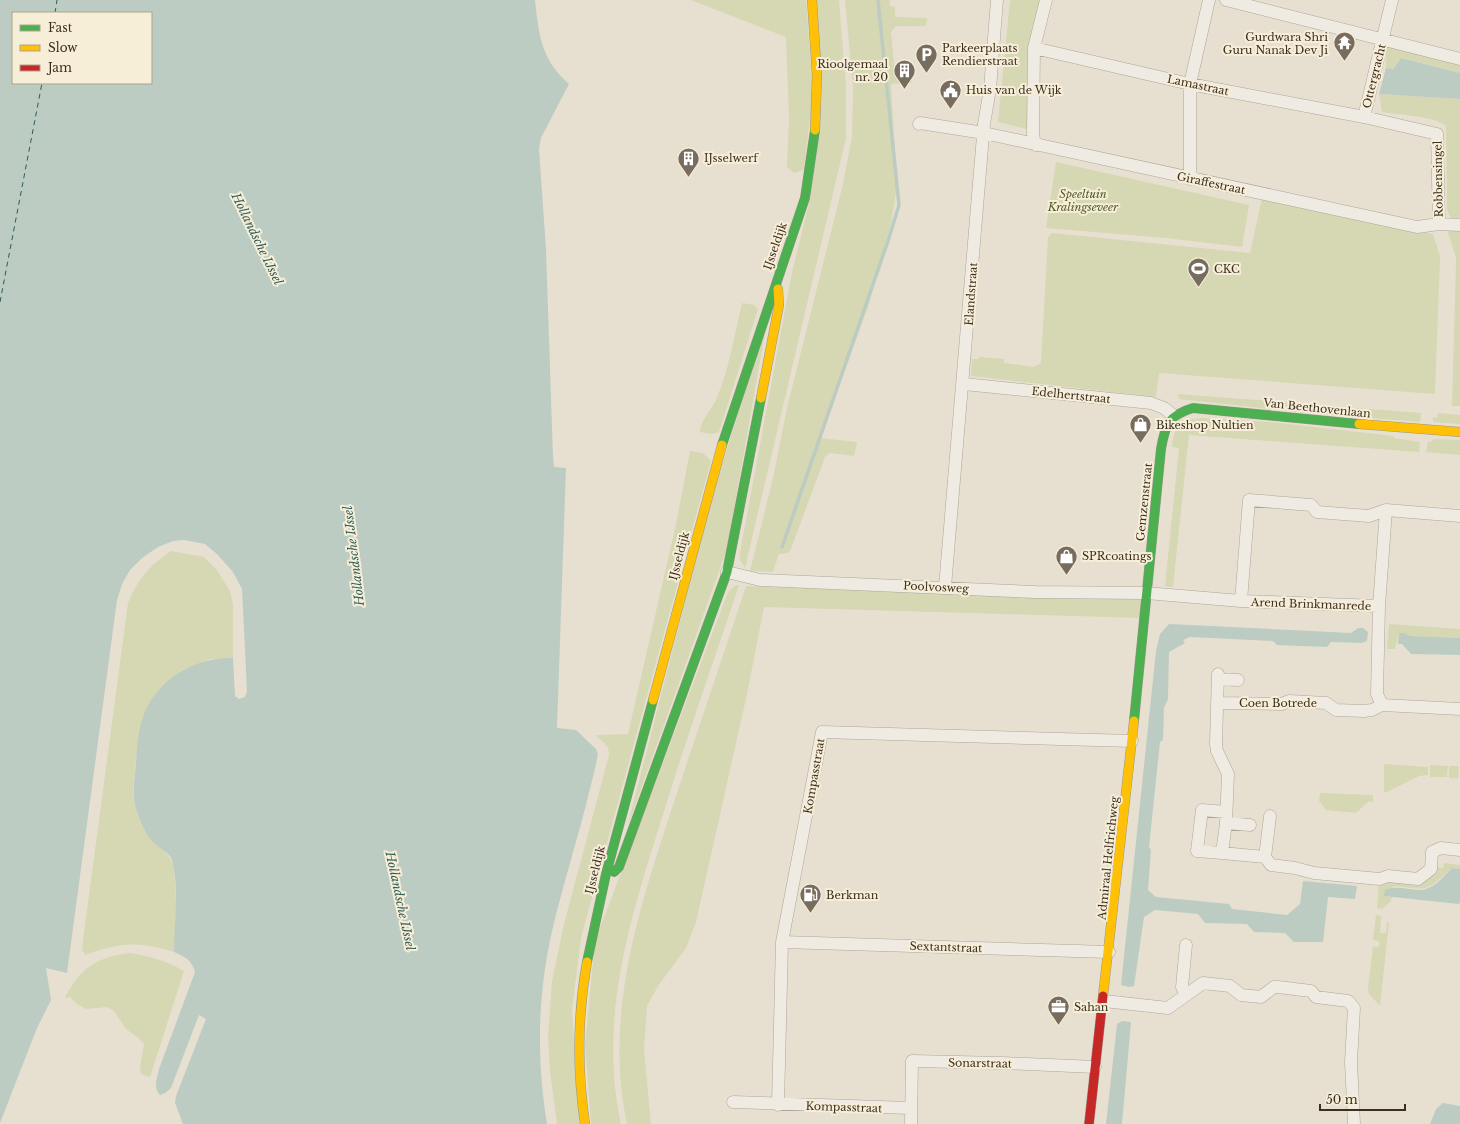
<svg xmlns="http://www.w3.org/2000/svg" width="1460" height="1124" font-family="'Libre Baskerville',serif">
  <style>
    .green { fill: #d6d7b3 }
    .water { fill: #bcccc2; fill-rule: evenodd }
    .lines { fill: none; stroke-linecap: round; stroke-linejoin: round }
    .stream { stroke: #bcccc2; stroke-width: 3.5 }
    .ferry { stroke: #2f5d5a; stroke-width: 1; stroke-dasharray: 5 4; stroke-linecap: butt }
    .street-casing { stroke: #ada599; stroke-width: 13 }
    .fast-casing { stroke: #9c958a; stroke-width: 10 }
    .slow-casing { stroke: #9c958a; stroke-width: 10 }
    .jam-casing { stroke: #9c958a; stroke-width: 10 }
    .street { stroke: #efebe3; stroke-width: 12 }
    .fast { stroke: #4caf50; stroke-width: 9 }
    .slow { stroke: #ffc107; stroke-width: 9 }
    .jam { stroke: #c62828; stroke-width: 9 }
    .labels { text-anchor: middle; stroke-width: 4; stroke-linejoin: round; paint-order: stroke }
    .poi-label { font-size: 11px; fill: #3d2e20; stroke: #f7eed8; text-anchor: start }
    .street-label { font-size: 11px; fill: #3d2e20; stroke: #f7eed8 }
    .park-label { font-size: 11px; font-style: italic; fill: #4d5a26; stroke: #f7eed8 }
    .water-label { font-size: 12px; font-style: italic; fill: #2f5d5a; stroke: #f7eed8 }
  </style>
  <rect width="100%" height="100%" fill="#e7e0d1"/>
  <path class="green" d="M 691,0 L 806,0 L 813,92 L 804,170 L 794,173 L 787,167 L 789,118 L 786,37 Z
    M 816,0 L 839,0 L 846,87 L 846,138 L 745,568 L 739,558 L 791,277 L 811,195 Z
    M 845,0 L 890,0 L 890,6 L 895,7 L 895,17 L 927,18 L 926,26 L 896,26 L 891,32 L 894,65 L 912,65 L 912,83 L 891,84 L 897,186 L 891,224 L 868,307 L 820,438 L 857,442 L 854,456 L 830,453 L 825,457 L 791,549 L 788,553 L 779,554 L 773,572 L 750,571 L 773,478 L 787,408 L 843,184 L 852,137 L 853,87 Z
    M 1010,0 L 1042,0 L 1030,130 L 998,122 Z
    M 1386,47 L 1439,52 L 1460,58 L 1460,73 L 1401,58 L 1392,69 L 1386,68 Z
    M 1379,94 L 1460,99 L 1460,218 L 1451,218 L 1447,210 L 1446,126 C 1436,116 1397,115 1382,112 Z
    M 1056,162 L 1249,205 L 1242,247 L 1166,238 L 1046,228 Z
    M 1262,198 L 1433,234 L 1440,256 L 1435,394 L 1159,373 L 1156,397 L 971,376 L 972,359 L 979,359 L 979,357 L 1004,359 L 1004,363 L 1034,367 L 1041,363 L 1048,237 L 1052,233 L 1250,253 Z
    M 1447,229 L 1460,230 L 1460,406 L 1452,406 L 1456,258 Z
    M 742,303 L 754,305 L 758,309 L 719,432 L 712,434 L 700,432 C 700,422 710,411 715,402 C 729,371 734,336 742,303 Z
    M 766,327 L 727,549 L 627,828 L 712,496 Z
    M 1178,394 L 1421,413 L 1420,422 L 1297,412 L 1179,399 Z
    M 1438,413 L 1460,415 L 1460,424 L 1433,422 L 1433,417 L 1437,418 Z
    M 1201,418 L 1269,422 L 1394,436 L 1394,438 L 1420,442 L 1419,452 L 1189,435 L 1173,587 L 1165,586 L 1179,448 L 1172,447 C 1174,426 1180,420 1201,418 Z
    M 1433,439 L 1460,440 L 1460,455 L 1426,452 L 1428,441 L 1432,442 Z
    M 690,451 L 703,453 L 711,461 L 581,938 L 572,1009 L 580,1124 L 557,1124 L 550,1071 L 548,1036 L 552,981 L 564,924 L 609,755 L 608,747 L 596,735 L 628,734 L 676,524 Z
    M 171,551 L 204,557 L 216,569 L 230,591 L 233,604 L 233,658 L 211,659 L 181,671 L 136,756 L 133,792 L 135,804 L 150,839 L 165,850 L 174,866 L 176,904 L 174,952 C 139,941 119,942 85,955 L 82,949 L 85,925 L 128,603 C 138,579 149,566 171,551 Z
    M 736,585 L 739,585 C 713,664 685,742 661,821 C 630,919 598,1020 621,1124 L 591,1124 L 585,1045 L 595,941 L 728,592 Z
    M 746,586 L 1134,596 L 1141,601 L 1140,618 L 764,607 L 747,694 L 696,922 L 686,948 L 658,986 L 647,1006 L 644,1050 L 651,1124 L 627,1124 C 603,1011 641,902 676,796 C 699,726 723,656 746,586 Z
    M 1389,624 L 1460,629 L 1460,638 L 1410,636 L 1404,633 L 1399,633 L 1395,649 L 1387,649 Z
    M 1384,764 L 1428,767 L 1428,775 L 1419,776 L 1387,792 L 1384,792 Z
    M 1430,765 L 1448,766 L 1447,777 L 1430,777 Z
    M 1449,766 L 1459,766 L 1458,779 L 1449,778 Z
    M 1320,793 L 1373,795 L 1373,802 L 1369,801 L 1356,813 L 1326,810 L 1319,801 Z
    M 1444,863 L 1460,865 L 1460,869 L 1452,868 C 1425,892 1429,890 1394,886 L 1384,896 L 1392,897 L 1391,901 L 1382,909 L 1377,908 L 1379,883 L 1388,879 L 1426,881 L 1434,874 L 1435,867 L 1443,868 Z
    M 1376,915 L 1381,916 L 1380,933 L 1386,933 L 1387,922 L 1389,923 L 1380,1006 L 1369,994 L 1368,988 L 1373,947 L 1379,947 L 1379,941 L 1373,940 Z
    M 130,953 C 150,956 167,961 184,971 L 150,1077 L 141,1074 L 140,1068 L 144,1044 L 136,1036 L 126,1029 L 114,1011 L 107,1007 L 86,1009 L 77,1004 L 70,997 L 65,998 C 80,968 97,957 130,953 Z"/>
  <path class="water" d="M 0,0 L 535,0 C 539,36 541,59 569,84 L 541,138 L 539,149 L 546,249 L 553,457 L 554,467 L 566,468 L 557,728 L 576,730 L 596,749 L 598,754 C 595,771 590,788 586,805 C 577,839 567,873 558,907 C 538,981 535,1049 547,1124 L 183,1124 L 175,1103 L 176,1096 L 206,1019 L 199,1015 L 171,1088 L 165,1093 L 160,1095 C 153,1088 157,1078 159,1069 L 195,972 C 192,960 184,956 174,952 C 174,923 179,893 173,864 C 171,851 158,849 151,840 C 144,831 138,816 135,804 C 132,791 135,776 136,762 C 137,748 138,733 142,720 C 154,681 193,657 233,658 L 235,696 L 239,699 L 245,697 L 247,691 L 242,589 L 233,572 L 217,554 L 205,544 L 184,540 L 173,541 L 158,547 L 142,558 L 130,570 L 122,584 L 117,600 L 67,973 L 46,968 L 51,1000 L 37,1028 L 0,1123 ZM 13,13 L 151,13 L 151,83 L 13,83 Z
    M 1401,58 L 1460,73 L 1460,99 L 1379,94 L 1386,68 L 1393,69 Z
    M 1169,624 L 1351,633 L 1358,628 L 1363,628 L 1368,632 L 1367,641 L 1362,643 L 1331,642 L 1327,647 L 1277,645 L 1273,641 L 1190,637 L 1183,640 L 1185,643 L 1169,652 L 1168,699 L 1164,708 L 1163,740 L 1160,742 L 1149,847 L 1151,850 L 1148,890 L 1156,897 L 1229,904 L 1232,909 L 1287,915 L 1300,904 L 1303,881 L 1357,886 L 1355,899 L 1328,897 L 1323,942 L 1294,942 L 1285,933 L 1254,932 L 1247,924 L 1205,923 L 1198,914 L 1155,910 L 1144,917 L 1134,986 L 1129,987 L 1121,985 L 1156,651 L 1160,634 Z
    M 1399,633 L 1404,633 L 1410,636 L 1460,638 L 1460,655 L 1411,654 L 1402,644 L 1398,644 Z
    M 1452,868 L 1460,869 L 1460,903 L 1458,904 L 1384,896 L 1385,890 C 1400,884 1413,893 1426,889 C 1436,886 1445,875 1452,868 Z
    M 1122,1021 L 1131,1022 L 1122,1124 L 1106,1124 L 1117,1024 Z
    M 1443,1103 L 1460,1106 L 1460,1124 L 1430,1124 L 1436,1109 Z"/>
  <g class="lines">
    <path class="stream" d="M 782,547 L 888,241 L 899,205 L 878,0"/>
    <path class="ferry" d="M 55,13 L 57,0
      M 0,302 L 42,83"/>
    <defs>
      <path id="street" d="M 1226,0 L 1460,59
        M 1392,0 L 1364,117 L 1437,134 L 1439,224
        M 1034,48 L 1190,84 L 1364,117
        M 919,124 L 920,123 L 984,133 L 1417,227 L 1439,224 L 1460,225
        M 1035,145 L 1033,134 L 1034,48 L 1046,0
        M 1190,179 L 1190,84 L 1209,0
        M 964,384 L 1151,403 L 1164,408 L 1174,416
        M 727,572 L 760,580 L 1035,592 L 1146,593 L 1241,601 L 1379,606 L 1386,510
        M 945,587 L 984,124 L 990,89 L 997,0
        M 1241,601 L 1249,500 L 1311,505 L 1317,512 L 1369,516 L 1386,510 L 1460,516
        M 1379,606 L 1377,694 L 1382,705 L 1460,709
        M 1218,674 L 1216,744 L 1217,751 L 1228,774 L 1226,823 L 1222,853 L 1265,857 L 1271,865 L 1295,868 L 1314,873 L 1380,879 L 1388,876 L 1418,879 L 1431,869 L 1432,852 L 1441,848 L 1460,850
        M 1218,679 L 1238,680
        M 1218,703 L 1282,704 L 1289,701 L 1326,703 L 1336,710 L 1364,711 L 1372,710 L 1382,705
        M 1226,823 L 1250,825
        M 1222,853 L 1197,851 L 1202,810 L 1226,812
        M 1265,857 L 1270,816
        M 782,942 L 1109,952
        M 1186,995 L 1182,987 L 1186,945
        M 1104,1001 L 1168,1008 L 1203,983 L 1230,986 L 1241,995 L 1261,997 L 1274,987 L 1278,987 L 1311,991 L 1316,997 L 1348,1001 L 1354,1008 L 1351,1062 L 1354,1124
        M 733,1102 L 910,1108
        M 778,1105 L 782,942 L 822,732 L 1132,741
        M 911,1124 L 912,1061 L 1002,1063 L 1095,1067"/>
      <path id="fast" d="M 722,445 L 805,198 L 815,130
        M 1134,721 L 1161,449 C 1165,425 1169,415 1193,408 L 1359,424
        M 614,872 L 619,867 L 727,572 L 761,398
        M 587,962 L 606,874 L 653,700"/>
      <path id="slow" d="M 812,0 L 817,76 L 815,130
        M 761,398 L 779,305 L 778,289
        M 1359,424 L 1460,432
        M 653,700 L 722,445
        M 1103,996 L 1134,721
        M 585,1124 C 577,1069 577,1017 587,962"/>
      <path id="jam" d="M 1089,1124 L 1103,996"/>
    </defs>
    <use href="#street" class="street-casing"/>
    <use href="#fast" class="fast-casing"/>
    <use href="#slow" class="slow-casing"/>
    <use href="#jam" class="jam-casing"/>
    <use href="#street" class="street"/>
    <use href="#fast" class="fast"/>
    <use href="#slow" class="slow"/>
    <use href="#jam" class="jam"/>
  </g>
  <defs>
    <symbol id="temple-pin" viewBox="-11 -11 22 30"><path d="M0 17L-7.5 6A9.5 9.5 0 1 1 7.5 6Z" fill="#786c5e" stroke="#f7eed8"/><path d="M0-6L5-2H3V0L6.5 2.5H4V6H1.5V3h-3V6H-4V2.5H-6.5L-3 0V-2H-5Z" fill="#fff"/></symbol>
    <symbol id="parking-pin" viewBox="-11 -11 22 30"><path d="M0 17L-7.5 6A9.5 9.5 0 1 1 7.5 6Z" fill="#786c5e" stroke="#f7eed8"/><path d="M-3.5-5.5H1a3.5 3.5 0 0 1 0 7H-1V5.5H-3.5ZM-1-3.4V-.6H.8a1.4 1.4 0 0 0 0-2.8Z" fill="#fff"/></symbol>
    <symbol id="building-pin" viewBox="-11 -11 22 30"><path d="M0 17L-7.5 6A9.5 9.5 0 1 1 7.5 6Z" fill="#786c5e" stroke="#f7eed8"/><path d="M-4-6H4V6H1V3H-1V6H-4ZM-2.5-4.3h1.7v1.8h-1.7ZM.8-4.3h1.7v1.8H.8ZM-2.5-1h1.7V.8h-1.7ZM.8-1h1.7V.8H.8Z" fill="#fff"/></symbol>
    <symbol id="civic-pin" viewBox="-11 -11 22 30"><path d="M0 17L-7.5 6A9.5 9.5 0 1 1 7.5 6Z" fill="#786c5e" stroke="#f7eed8"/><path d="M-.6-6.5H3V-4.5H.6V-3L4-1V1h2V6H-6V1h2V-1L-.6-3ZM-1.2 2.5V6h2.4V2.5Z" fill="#fff"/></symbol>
    <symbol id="stadium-pin" viewBox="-11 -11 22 30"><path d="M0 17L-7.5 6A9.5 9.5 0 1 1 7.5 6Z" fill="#786c5e" stroke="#f7eed8"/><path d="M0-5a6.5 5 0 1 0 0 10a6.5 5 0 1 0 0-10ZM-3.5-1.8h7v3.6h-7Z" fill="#fff"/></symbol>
    <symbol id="shop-pin" viewBox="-11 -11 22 30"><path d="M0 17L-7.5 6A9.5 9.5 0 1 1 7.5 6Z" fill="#786c5e" stroke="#f7eed8"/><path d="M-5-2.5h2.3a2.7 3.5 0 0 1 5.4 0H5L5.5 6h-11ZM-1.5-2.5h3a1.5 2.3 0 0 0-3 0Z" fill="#fff"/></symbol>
    <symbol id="fuel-pin" viewBox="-11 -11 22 30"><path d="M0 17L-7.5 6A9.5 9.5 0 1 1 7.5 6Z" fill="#786c5e" stroke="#f7eed8"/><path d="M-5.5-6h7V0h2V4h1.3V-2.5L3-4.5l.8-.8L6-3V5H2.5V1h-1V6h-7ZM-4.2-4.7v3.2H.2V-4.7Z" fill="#fff"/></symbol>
    <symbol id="office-pin" viewBox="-11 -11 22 30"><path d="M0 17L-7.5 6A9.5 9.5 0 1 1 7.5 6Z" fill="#786c5e" stroke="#f7eed8"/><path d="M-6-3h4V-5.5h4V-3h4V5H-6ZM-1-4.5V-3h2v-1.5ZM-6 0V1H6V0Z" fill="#fff"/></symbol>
  </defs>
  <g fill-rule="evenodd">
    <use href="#temple-pin" x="1332" y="30" width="25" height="34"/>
    <use href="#parking-pin" x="914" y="42" width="25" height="34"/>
    <use href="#building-pin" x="892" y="58" width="25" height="34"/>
    <use href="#civic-pin" x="938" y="78" width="25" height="34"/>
    <use href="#building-pin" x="676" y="146" width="25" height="34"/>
    <use href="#stadium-pin" x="1186" y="256" width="25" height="34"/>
    <use href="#shop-pin" x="1128" y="412" width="25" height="34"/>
    <use href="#shop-pin" x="1054" y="544" width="25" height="34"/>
    <use href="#fuel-pin" x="798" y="882" width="25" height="34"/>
    <use href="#office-pin" x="1046" y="994" width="25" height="34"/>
  </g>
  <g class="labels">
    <g class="poi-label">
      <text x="1328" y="41" text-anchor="end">Gurdwara Shri<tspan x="1328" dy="13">Guru Nanak Dev Ji</tspan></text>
      <text x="942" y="52">Parkeerplaats<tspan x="942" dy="13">Rendierstraat</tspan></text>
      <text x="888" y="68" text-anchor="end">Rioolgemaal<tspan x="888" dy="13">nr. 20</tspan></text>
      <text x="966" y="94">Huis van de Wijk</text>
      <text x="704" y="162">IJsselwerf</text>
      <text x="1214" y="273">CKC</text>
      <text x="1156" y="429">Bikeshop Nultien</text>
      <text x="1082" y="560">SPRcoatings</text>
      <text x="826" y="899">Berkman</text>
      <text x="1074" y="1011">Sahan</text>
    </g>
    <g class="street-label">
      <text transform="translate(1374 76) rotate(-76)" y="4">Ottergracht</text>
      <text transform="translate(1198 85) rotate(12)" y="4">Lamastraat</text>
      <text transform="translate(1438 179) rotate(-91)" y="4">Robbensingel</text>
      <text transform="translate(1211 183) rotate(12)" y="4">Giraffestraat</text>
      <text transform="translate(775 246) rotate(-71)" y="4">IJsseldijk</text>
      <text transform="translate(971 294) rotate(-86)" y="4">Elandstraat</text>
      <text transform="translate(1071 395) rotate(6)" y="4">Edelhertstraat</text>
      <text transform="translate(1317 408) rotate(6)" y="4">Van Beethovenlaan</text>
      <text transform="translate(1144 502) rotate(-84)" y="4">Gemzenstraat</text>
      <text transform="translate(679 556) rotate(-75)" y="4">IJsseldijk</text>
      <text transform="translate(936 587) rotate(3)" y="4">Poolvosweg</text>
      <text transform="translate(1311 604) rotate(2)" y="4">Arend Brinkmanrede</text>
      <text x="1278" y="707">Coen Botrede</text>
      <text transform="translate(814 776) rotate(-80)" y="4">Kompasstraat</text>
      <text transform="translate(1108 858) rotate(-84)" y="4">Admiraal Helfrichweg</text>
      <text transform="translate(595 870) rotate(-76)" y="4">IJsseldijk</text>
      <text transform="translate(946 947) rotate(2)" y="4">Sextantstraat</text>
      <text transform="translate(980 1063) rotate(1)" y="4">Sonarstraat</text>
      <text transform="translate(844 1107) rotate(2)" y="4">Kompasstraat</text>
    </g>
    <g class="park-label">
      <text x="1083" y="198">Speeltuin<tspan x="1083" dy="13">Kralingseveer</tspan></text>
    </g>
    <g class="water-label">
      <text transform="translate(257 239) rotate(64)" y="4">Hollandsche IJssel</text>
      <text transform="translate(354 556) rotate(-97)" y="4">Hollandsche IJssel</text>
      <text transform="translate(400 901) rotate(78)" y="4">Hollandsche IJssel</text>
    </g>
  </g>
  <rect x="12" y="12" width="140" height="72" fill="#f7eed8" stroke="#ada18e"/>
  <rect x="20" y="25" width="20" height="6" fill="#4caf50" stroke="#ada18e"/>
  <text x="48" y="32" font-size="12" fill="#3d2e20">Fast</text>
  <rect x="20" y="45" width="20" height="6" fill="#ffc107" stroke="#ada18e"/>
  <text x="48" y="52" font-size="12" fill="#3d2e20">Slow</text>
  <rect x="20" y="65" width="20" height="6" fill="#c62828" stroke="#ada18e"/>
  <text x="48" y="72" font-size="12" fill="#3d2e20">Jam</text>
  <path d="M1320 1104v6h85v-6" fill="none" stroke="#3d2e20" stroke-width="2"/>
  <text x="1326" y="1104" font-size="12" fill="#3d2e20" stroke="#f7eed8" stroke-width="3" paint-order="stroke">50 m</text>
</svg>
